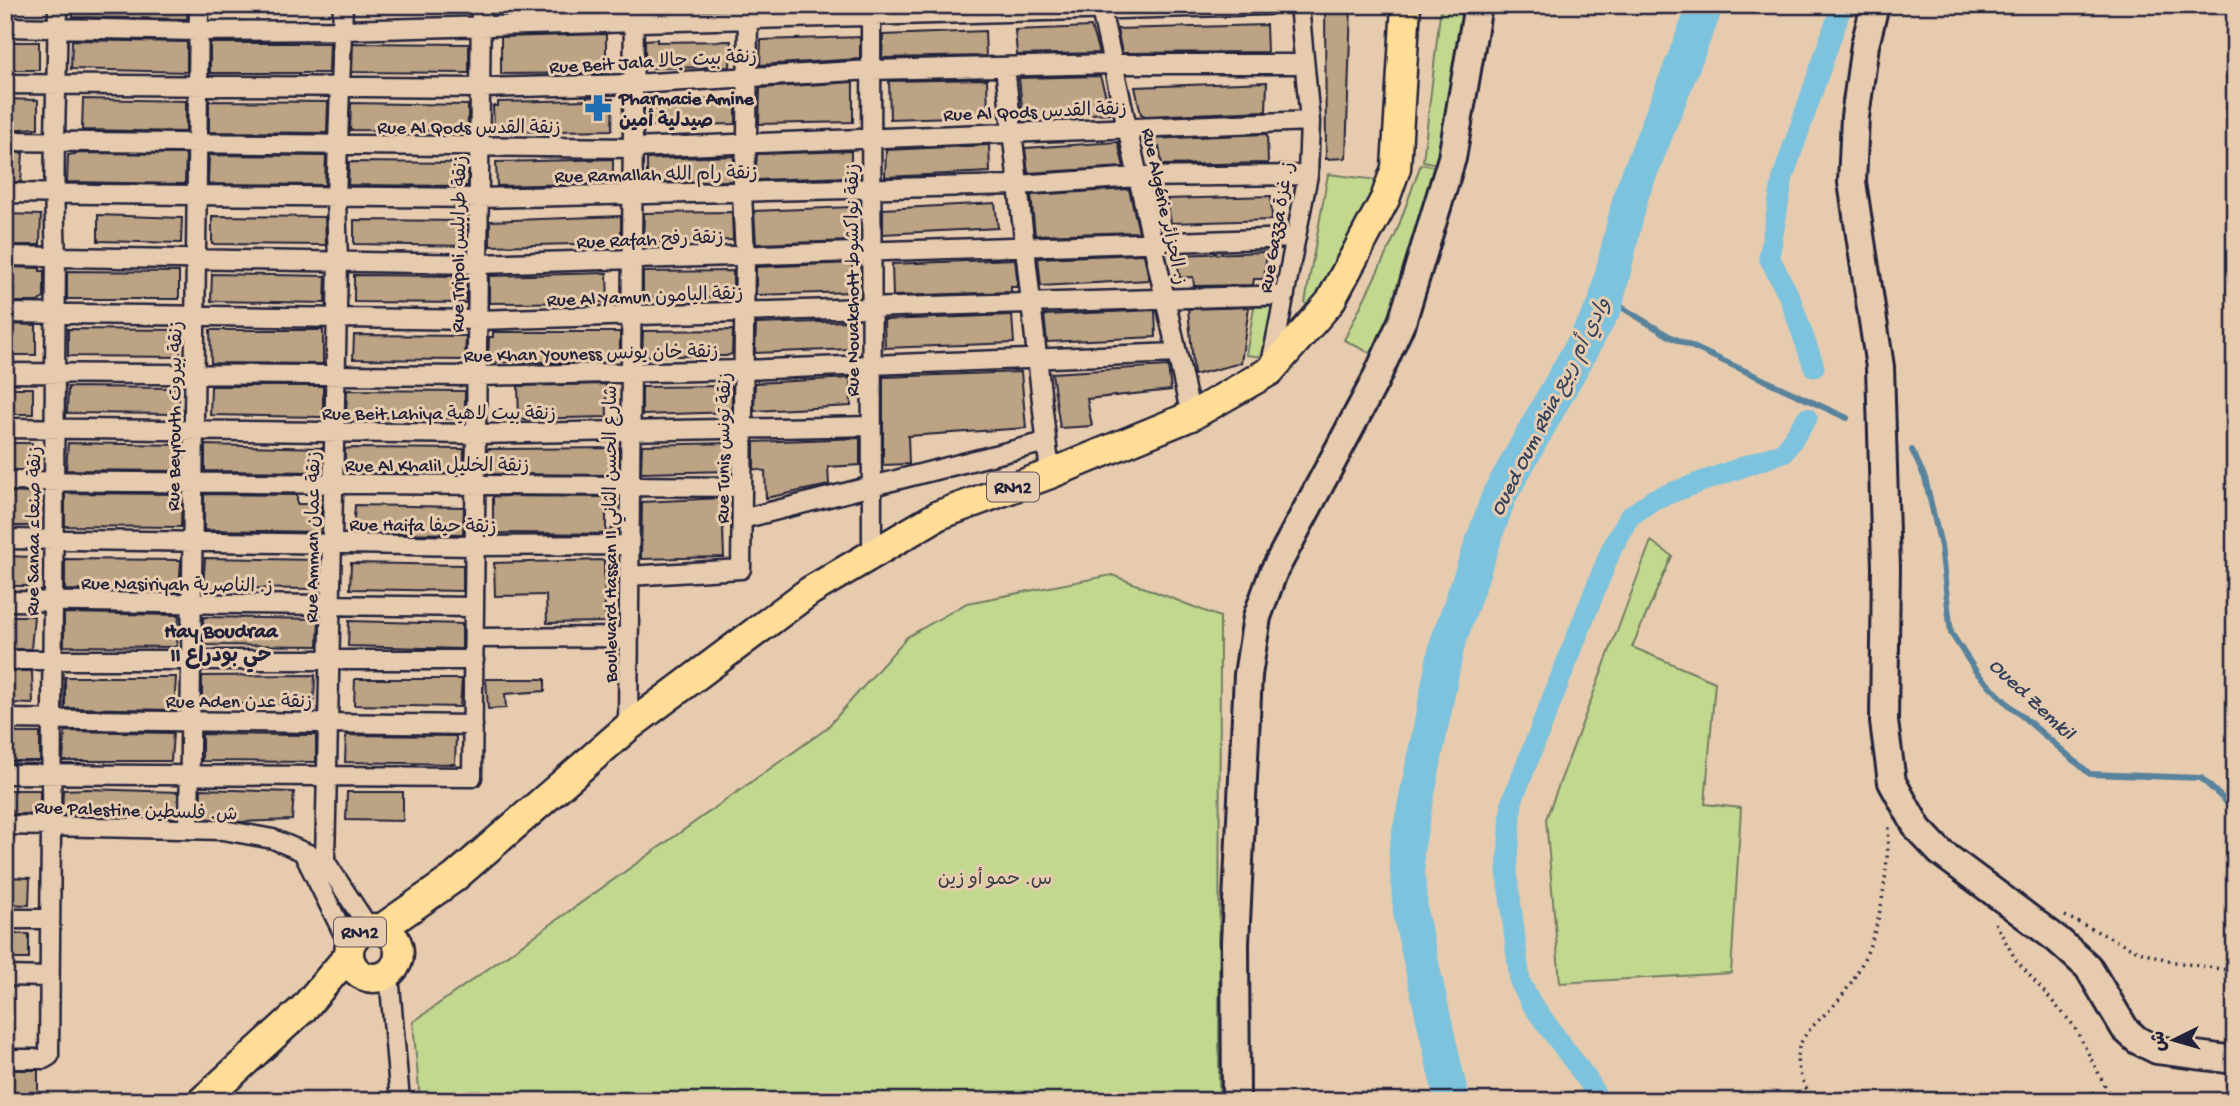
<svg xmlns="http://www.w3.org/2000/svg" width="2240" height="1106" font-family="'Gochi Hand','Playpen Sans Arabic',sans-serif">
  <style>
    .green { fill: #c1d88e; stroke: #727d64; stroke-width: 2 }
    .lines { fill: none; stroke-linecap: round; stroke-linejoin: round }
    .stream { stroke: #59839d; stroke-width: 6 }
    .canal { stroke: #7dc3de; stroke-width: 21 }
    .river { stroke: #7dc3de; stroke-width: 35 }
    .building { fill: #bba384; stroke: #22223b; stroke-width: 2 }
    .street-casing { stroke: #22223b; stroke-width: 23 }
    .secondary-casing { stroke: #22223b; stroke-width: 32 }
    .primary-casing { stroke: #22223b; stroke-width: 33 }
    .path { stroke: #22223b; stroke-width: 3.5; stroke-dasharray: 2 5; stroke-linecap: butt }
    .street { stroke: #e7cbae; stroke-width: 18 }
    .secondary { stroke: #e7cbae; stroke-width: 26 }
    .primary { stroke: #ffdd96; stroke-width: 28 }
    .labels { text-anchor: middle; stroke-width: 6; stroke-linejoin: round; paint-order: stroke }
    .shield { fill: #e7cbae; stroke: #5d555e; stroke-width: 2 }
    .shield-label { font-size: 18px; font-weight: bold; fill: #22223b }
    .street-label { font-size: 19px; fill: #22223b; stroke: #e7cbae }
    .poi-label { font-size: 19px; font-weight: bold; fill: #22223b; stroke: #e7cbae; text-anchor: start }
    .park-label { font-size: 19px; fill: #3a3d47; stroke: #e7cbae }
    .water-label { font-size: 21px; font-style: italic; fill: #34425c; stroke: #e7cbae }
    .neighbourhood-label { font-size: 21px; font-weight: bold; fill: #22223b; stroke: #e7cbae }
  </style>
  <rect width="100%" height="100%" fill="#e7cbae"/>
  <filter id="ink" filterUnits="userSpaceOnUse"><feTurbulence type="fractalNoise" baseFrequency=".0143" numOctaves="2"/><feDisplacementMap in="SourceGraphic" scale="14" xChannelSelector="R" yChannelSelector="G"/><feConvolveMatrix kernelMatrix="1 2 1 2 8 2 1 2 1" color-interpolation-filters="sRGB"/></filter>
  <g filter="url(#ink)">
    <path class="green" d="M 1441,5 L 1464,5 L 1442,165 L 1423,161 Z
      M 1421,164 L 1441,168 L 1378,357 L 1344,340 L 1395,236 Z
      M 1328,174 L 1378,180 L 1310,306 L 1305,303 Z
      M 1254,307 L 1273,307 L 1265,357 L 1246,355 Z
      M 1651,541 L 1672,556 L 1632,647 L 1715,682 L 1705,804 L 1741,808 L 1731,973 L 1560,983 L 1546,819 Z
      M 1112,575 L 1220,617 L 1219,1101 L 420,1101 L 413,1022 L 826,729 L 907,637 L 967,603 Z"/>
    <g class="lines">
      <path class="stream" d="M 1605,306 L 1618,305 L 1669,336 L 1847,418
        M 1912,450 L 1925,478 L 1941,546 L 1951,633 L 1977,673 L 2009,705 L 2090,774 L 2201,778 L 2235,810"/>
      <path class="canal" d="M 1814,367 L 1790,298 L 1769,257 L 1783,177 L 1842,5
        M 1599,1101 L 1589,1082 L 1531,1003 L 1520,982 L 1507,872 L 1512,801 L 1588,608 L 1611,550 L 1629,517 L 1654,499 L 1784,452 L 1807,418"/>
      <path class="river" d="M 1452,1101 L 1411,917 L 1406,851 L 1447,645 L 1499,496 L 1605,306 L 1631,195 L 1706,5"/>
    </g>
    <path class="building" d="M 73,5 L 188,5 L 187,19 L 73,17 Z
      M 501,5 L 606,5 L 606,11 L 501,14 Z
      M 1325,5 L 1351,5 L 1346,158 L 1326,159 Z
      M 1266,25 L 1267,52 L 1122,53 L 1117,29 Z
      M 1091,27 L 1099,53 L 1017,55 L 1015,30 Z
      M 985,31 L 986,56 L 882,58 L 883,35 Z
      M 606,34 L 606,73 L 501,74 L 501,37 Z
      M 860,37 L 860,59 L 760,65 L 761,40 Z
      M 657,39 L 657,42 L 731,41 L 730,67 L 645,68 L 645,40 Z
      M 72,40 L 187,42 L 187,72 L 71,69 Z
      M 5,42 L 39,42 L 39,70 L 5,70 Z
      M 210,43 L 330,43 L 329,73 L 210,73 Z
      M 353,43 L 469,44 L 469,73 L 352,72 Z
      M 1100,76 L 1111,113 L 1023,117 L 1019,78 Z
      M 987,79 L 988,116 L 890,119 L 889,81 Z
      M 853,82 L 853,122 L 759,124 L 760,88 Z
      M 1267,82 L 1266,111 L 1145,116 L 1141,114 L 1135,87 Z
      M 606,96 L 606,99 L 613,99 L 612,130 L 494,132 L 493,106 L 498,106 L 498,102 L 587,100 L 587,97 Z
      M 736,98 L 736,124 L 644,126 L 645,100 Z
      M 5,99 L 38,100 L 38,128 L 5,130 Z
      M 83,99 L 186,101 L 186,132 L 82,130 Z
      M 209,101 L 328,102 L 327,133 L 209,132 Z
      M 351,103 L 468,105 L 468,131 L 350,130 Z
      M 1267,134 L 1268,163 L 1162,165 L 1159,147 L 1152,148 L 1150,139 Z
      M 1118,142 L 1124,167 L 1028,173 L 1025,148 Z
      M 989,145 L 990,172 L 885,177 L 886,150 Z
      M 851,151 L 851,177 L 755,180 L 757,154 Z
      M 5,152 L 23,153 L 21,182 L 5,182 Z
      M 81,153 L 186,154 L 185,184 L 67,182 L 68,155 Z
      M 209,155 L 326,156 L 325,185 L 208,184 Z
      M 734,156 L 732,181 L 647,183 L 647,159 Z
      M 613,159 L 613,183 L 497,186 L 496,162 Z
      M 349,162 L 468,163 L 468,186 L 348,185 Z
      M 1129,189 L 1139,232 L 1035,235 L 1031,195 Z
      M 1271,196 L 1272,220 L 1171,223 L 1167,199 Z
      M 995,203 L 998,228 L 883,234 L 883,209 Z
      M 851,207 L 852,241 L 756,244 L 754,211 Z
      M 732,212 L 733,240 L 643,243 L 644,213 Z
      M 5,214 L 41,215 L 40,245 L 5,245 Z
      M 98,215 L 182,218 L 181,243 L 98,241 Z
      M 212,216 L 325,217 L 326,245 L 212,244 Z
      M 621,216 L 621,243 L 490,246 L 490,221 Z
      M 354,220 L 467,221 L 467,246 L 354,244 Z
      M 1267,252 L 1264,279 L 1254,279 L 1253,285 L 1194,286 L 1193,277 L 1180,278 L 1176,255 Z
      M 1144,254 L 1149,280 L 1041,286 L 1038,258 Z
      M 1015,259 L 1018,287 L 1011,287 L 1011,292 L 893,296 L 892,264 Z
      M 852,263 L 853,292 L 756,295 L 756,267 Z
      M 5,267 L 40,268 L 40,271 L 44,271 L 44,298 L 37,302 L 5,302 Z
      M 67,271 L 179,272 L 179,299 L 67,299 Z
      M 733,271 L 733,295 L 730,297 L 643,298 L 643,272 Z
      M 607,273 L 608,302 L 489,303 L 489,276 Z
      M 212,274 L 326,276 L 325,303 L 211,301 Z
      M 354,275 L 466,276 L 466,303 L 354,302 Z
      M 1249,307 L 1241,363 L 1194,375 L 1188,309 Z
      M 1155,310 L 1156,337 L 1047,342 L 1044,315 Z
      M 1012,315 L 1014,343 L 885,348 L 884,320 Z
      M 850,321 L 851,349 L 755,353 L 756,324 Z
      M 5,324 L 36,325 L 36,355 L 5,355 Z
      M 68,329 L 180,330 L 180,357 L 68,356 Z
      M 210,330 L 323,330 L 323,364 L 211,363 Z
      M 733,330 L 732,354 L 726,356 L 642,356 L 643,331 Z
      M 493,332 L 620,332 L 620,356 L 611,356 L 611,362 L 493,362 L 488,361 L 489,337 L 493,337 Z
      M 354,335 L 466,336 L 465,360 L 353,359 Z
      M 1168,366 L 1171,390 L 1087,399 L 1092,426 L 1060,428 L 1052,373 Z
      M 1021,372 L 1026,428 L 908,436 L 909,464 L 883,465 L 883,377 Z
      M 850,378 L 851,406 L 754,411 L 755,383 Z
      M 606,384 L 607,417 L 519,419 L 518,386 Z
      M 211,386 L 323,386 L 323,417 L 210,415 Z
      M 732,386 L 732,412 L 642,415 L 642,387 Z
      M 68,387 L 179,388 L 179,414 L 67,413 Z
      M 5,388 L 33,388 L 33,414 L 5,414 Z
      M 347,390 L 465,391 L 465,419 L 346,417 Z
      M 860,438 L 860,465 L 828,467 L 829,485 L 766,498 L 765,471 L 754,469 L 754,442 Z
      M 5,443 L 32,443 L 33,470 L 5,470 Z
      M 68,443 L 182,445 L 182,471 L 66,470 Z
      M 731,443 L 731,471 L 641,473 L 642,445 Z
      M 205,445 L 323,448 L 322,472 L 205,471 Z
      M 352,448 L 464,449 L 464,473 L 345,472 L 345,449 Z
      M 619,448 L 619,473 L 611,475 L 487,474 L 487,449 Z
      M 5,492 L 33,493 L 33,526 L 5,526 Z
      M 65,493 L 182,494 L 181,527 L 65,526 Z
      M 204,494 L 297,495 L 297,504 L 321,504 L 321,532 L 204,530 Z
      M 493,496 L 606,497 L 606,534 L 618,523 L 618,534 L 493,533 Z
      M 722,498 L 724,557 L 641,559 L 642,502 Z
      M 355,505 L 464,507 L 463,534 L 353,533 Z
      M 5,556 L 33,557 L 33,586 L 5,586 Z
      M 205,558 L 320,560 L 320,589 L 203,588 Z
      M 65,559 L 181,560 L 179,592 L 65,590 Z
      M 604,560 L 605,622 L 547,623 L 546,595 L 495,596 L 494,563 Z
      M 351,563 L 463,565 L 463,591 L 350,589 Z
      M 64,613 L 179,615 L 177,647 L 64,646 Z
      M 5,616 L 34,616 L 31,649 L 5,649 Z
      M 203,617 L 319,619 L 318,646 L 203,645 Z
      M 349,621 L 462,624 L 462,649 L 348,646 Z
      M 5,671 L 32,671 L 33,704 L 5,703 Z
      M 315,675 L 314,704 L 202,704 L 202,676 Z
      M 65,677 L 176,677 L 174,710 L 65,708 Z
      M 355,679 L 462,679 L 460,707 L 354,705 Z
      M 486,679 L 545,679 L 545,691 L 505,694 L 506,708 L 488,709 Z
      M 65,731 L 173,733 L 171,761 L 63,761 Z
      M 5,733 L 40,733 L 40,761 L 5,761 Z
      M 202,734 L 316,735 L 316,762 L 202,761 Z
      M 346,735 L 456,736 L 455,764 L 345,762 Z
      M 87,789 L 178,792 L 178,818 L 62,815 L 63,790 Z
      M 201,789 L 294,792 L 292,820 L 242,822 L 200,818 Z
      M 5,790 L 40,790 L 40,814 L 5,814 Z
      M 347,792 L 403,792 L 403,821 L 346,820 Z
      M 5,877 L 30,878 L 29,905 L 5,904 Z
      M 5,934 L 29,934 L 29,959 L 5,959 Z
      M 5,1070 L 38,1070 L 38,1099 L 5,1099 Z"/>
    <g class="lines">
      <defs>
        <path id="street" d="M 871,5 L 872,555
          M 1100,5 L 1191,416
          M 5,27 L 198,31 L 343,30 L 1267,5
          M 1005,67 L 1050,474
          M 5,84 L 480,88 L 634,84 L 871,70 L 1113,64 L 1302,64
          M 5,141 L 633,148 L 1310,121
          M 5,193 L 480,198 L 1017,185 L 1138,177 L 1308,175
          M 5,256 L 478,264 L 1296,238
          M 5,313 L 477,320 L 1285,295
          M 1271,364 L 1308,175 L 1310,121 L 1299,5
          M 5,373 L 477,376 L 744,370 L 1177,353
          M 5,428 L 476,434 L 872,426
          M 5,481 L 742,487
          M 742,519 L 1046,442
          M 5,539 L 475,546 L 629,545
          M 629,576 L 741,569 L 745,256 L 742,193 L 747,142 L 748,5
          M 5,601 L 474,607
          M 474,638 L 629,637
          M 5,660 L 474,660
          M 5,719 L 473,725
          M 628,727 L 634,5
          M 5,774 L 472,777 L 481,5
          M 5,825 L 223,830 L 273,839 L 325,861 L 369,928
          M 189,828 L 199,5
          M 303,852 L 350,947
          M 325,861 L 338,261 L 336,198 L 343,5
          M 5,919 L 50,919
          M 389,974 L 400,1101
          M 5,976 L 49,977
          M 5,1059 L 44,1059 L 49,1056 L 56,256 C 52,173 57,89 58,5"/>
        <path id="secondary" d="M 1875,5 L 1865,45 L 1855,117 L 1852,182 L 1880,367 L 1886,567 L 1884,722 L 1892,782 L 1918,829 L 1940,852 L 2058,940 L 2088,967 L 2125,1029 L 2137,1040 L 2157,1050 L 2235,1060
          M 1236,1101 L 1235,943 L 1248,675 L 1257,617 L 1273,573 L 1374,383 L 1403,319 L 1452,158 L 1478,5"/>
        <path id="primary" d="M349 953a25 25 0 1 1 50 0a25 25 0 1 1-50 0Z
          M 381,929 L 454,878 L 628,727 L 810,591 L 939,515 L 1050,474 L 1191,416 L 1270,371 L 1330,302 L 1385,199 L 1396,168 L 1406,5
          M 202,1101 L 304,1008 L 349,955"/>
      </defs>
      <use href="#street" class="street-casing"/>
      <use href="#secondary" class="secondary-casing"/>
      <use href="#primary" class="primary-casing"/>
      <path class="path" d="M 2065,916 L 2136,950 L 2174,962 L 2235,971
        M 1995,923 L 2016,960 L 2074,1026 L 2113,1101
        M 1814,1101 C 1805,1088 1794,1066 1798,1051 C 1803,1029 1828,1015 1841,997 C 1881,945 1886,889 1889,825"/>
      <use href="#street" class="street"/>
      <use href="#secondary" class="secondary"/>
      <use href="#primary" class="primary"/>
    </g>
  </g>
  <defs>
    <symbol id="pharmacy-bare" viewBox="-9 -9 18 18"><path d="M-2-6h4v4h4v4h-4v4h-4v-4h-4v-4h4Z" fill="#1f6fb2" stroke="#e7cbae" stroke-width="2.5" paint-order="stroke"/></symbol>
  </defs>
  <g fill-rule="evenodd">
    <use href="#pharmacy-bare" x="579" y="89" width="38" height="38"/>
  </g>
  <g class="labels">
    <g class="shield">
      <rect x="987" y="472.5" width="52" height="29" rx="5"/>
      <rect x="334" y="917.5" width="52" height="29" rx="5"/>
    </g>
    <g class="shield-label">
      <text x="1013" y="493">RN12</text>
      <text x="360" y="938">RN12</text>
    </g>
    <g class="street-label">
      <text transform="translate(653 60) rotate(-3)" y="7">Rue Beit Jala زنقة بيت جالا</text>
      <text transform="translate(1035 110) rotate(-2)" y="7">Rue Al Qods زنقة القدس</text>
      <text x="469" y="133">Rue Al Qods زنقة القدس</text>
      <text transform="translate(656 173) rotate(-1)" y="7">Rue Ramallah زنقة رام الله</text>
      <text transform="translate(1166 206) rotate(78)" y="7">Rue Algérie ز. الجزائر</text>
      <text transform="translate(1275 227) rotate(-80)" y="7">Rue Gazza ز. غزة</text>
      <text transform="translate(650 238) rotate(-2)" y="7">Rue Rafah زنقة رفح</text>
      <text transform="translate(457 244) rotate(-89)" y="7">Rue Tripoli زنقة طرابلس</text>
      <text transform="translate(851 280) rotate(-90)" y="7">Rue Nouakchott زنقة نواكشوط</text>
      <text transform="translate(645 295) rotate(-2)" y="7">Rue Al Yamun زنقة اليامون</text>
      <text transform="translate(591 352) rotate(-1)" y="7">Rue Khan Youness زنقة خان يونس</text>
      <text x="439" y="419">Rue Beit Lahiya زنقة بيت لاهية</text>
      <text transform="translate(173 416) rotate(-89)" y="7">Rue Beyrouth زنقة بيروت</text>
      <text transform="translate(722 448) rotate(-89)" y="7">Rue Tunis زنقة تونس</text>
      <text x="437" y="471">Rue Al Khalil زنقة الخليل</text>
      <text transform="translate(423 524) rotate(1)" y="7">Rue Haifa زنقة حيفا</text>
      <text transform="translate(32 531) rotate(-89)" y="7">Rue Sanaa زنقة صنعاء</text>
      <text transform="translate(609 534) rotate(-90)" y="7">Boulevard Hassan II شارع الحسن الثاني</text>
      <text transform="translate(311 537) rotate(-89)" y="7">Rue Amman زنقة عمان</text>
      <text transform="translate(177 583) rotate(1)" y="7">Rue Nasiriyah ز. الناصرية</text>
      <text x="239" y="707">Rue Aden زنقة عدن</text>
      <text transform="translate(136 809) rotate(2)" y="7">Rue Palestine ش. فلسطين</text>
    </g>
    <g class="poi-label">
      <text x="619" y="104">Pharmacie Amine<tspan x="619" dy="22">صيدلية أمين</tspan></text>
    </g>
    <g class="park-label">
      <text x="995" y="884">س. حمو أو زين</text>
    </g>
    <g class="water-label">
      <text transform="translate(1549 406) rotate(-63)" y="7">Oued Oum Rbia وادي أم ربيع</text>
      <text transform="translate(2033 698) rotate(43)" y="7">Oued Zemkil</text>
    </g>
    <g class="neighbourhood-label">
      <text x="221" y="637">Hay Boudraa<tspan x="221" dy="24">II حي بودراع</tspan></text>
    </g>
  </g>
  <rect width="2240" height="1106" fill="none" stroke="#e7cbae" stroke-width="28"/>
  <rect x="14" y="14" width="2212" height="1078" fill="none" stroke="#22223b" stroke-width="2.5" filter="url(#ink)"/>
  <g transform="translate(2174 1040) rotate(265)" stroke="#e7cbae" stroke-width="5" paint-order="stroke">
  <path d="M0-5L12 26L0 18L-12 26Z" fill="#22223b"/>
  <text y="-10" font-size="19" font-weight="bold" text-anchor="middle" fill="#22223b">ش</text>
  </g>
</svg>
